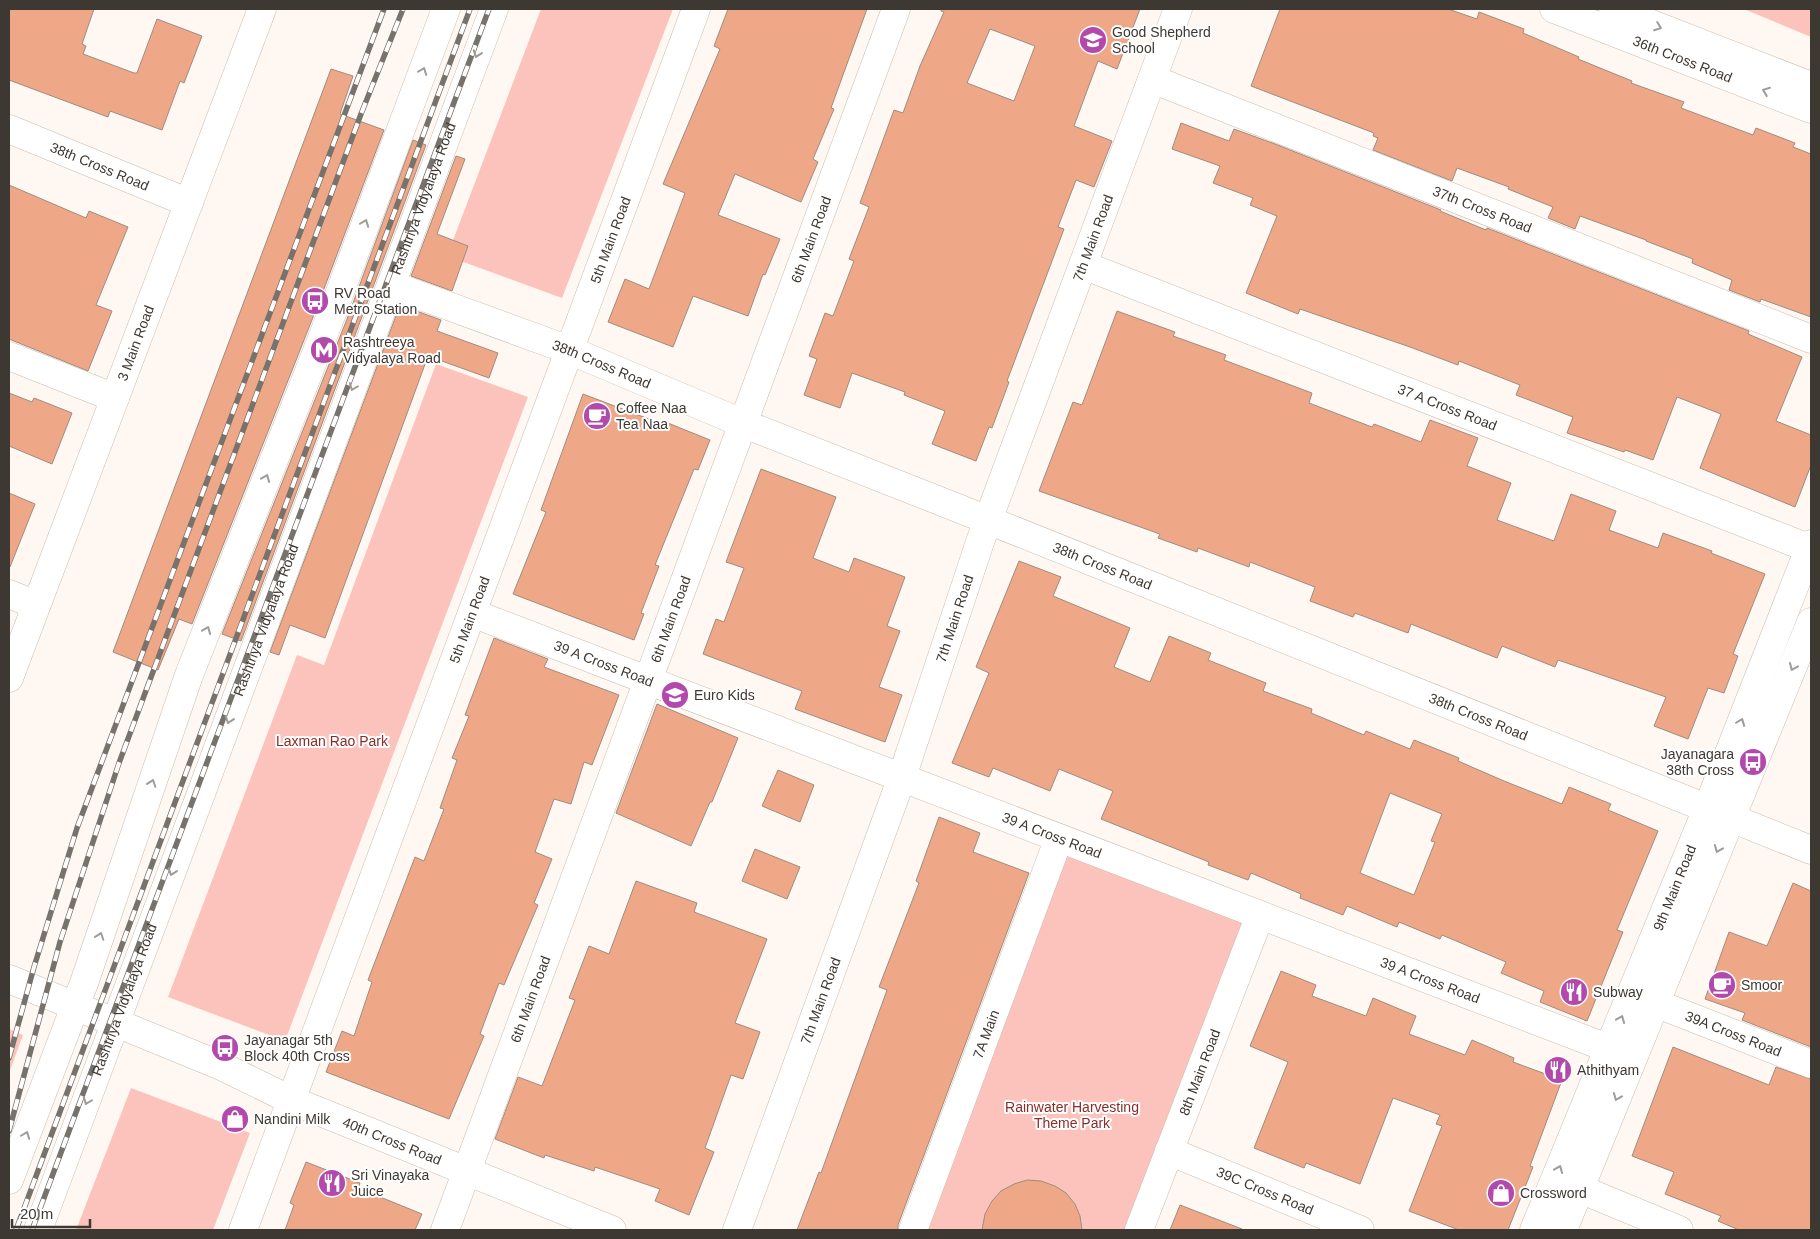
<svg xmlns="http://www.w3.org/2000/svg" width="1820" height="1239" font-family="Arial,sans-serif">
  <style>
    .green { fill: #fbc3bc }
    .building { fill: #eea887; stroke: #9f8b82; fill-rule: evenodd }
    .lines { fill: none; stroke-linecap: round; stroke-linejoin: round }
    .minor-casing { stroke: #ccbcad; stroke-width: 29 }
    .major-casing { stroke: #ccbcad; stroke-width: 29 }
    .minor { stroke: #fff; stroke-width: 28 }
    .major { stroke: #fff; stroke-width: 28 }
    .rail-casing { stroke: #78726c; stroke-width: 5.5 }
    .rail { stroke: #fff; stroke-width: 4; stroke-dasharray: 11; stroke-linecap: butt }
    .oneway { stroke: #9e9c98 }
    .labels { text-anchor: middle; stroke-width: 4; stroke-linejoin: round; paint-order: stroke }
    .poi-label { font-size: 14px; fill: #3e3832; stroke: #fff; text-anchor: start }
    .street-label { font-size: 14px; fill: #3e3832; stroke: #fff }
    .park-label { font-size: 14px; fill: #882d28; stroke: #fff }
  </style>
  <rect width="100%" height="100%" fill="#fff8f2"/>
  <path class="green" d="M 541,9 L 673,9 L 562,298 L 447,256 Z
    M 1744,9 L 1811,9 L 1811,37 Z
    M 436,364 L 528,397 L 285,1041 L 168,997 L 297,655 L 324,665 Z
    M 1063,854 L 1251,925 L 1135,1230 L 920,1230 Z
    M 9,1029 L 23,1035 L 9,1073 Z
    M 131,1088 L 250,1133 L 213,1230 L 76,1230 Z"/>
  <path class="building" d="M 9,9 L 94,9 L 82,44 L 86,46 L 83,54 L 134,73 L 137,73 L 157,19 L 202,36 L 184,83 L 180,81 L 162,130 L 110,111 L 108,117 L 9,80 Z
    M 728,9 L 867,9 L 831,108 L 834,109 L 813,159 L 818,162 L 801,202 L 735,174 L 718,215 L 780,239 L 765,275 L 763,274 L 748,316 L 693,296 L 673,347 L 608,322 L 625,279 L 649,289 L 685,193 L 663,184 L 720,49 L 714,46 Z
    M 941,9 L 1140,9 L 1117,69 L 1098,61 L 1074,126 L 1112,141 L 1094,187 L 1076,180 L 1058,227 L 1064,229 L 1007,381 L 1009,382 L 992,428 L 989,427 L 976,461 L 932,444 L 945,411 L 904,395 L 905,392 L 852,373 L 840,408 L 804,395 L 817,359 L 809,356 L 825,313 L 833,316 L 854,261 L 849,259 L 869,207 L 860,203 L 894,110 L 903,113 L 920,66 L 944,12 L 941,11 ZM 990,29 L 1035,46 L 1014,101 L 967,83 Z
    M 1280,9 L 1448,9 L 1477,19 L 1479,12 L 1524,29 L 1523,33 L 1579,57 L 1578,59 L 1632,81 L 1631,83 L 1684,102 L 1681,108 L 1753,135 L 1756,128 L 1795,143 L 1793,147 L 1811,154 L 1811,317 L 1761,299 L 1760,302 L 1729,290 L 1732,280 L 1692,263 L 1693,259 L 1646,241 L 1646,240 L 1580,216 L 1575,229 L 1548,218 L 1553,207 L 1508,189 L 1509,187 L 1457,168 L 1452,181 L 1373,150 L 1378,138 L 1373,136 L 1374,133 L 1251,86 Z
    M 331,69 L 353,76 L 340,114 L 384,130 L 319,302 L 192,624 L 179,619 L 158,670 L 113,652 Z
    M 1181,123 L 1229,141 L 1234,129 L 1275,144 L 1441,210 L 1440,211 L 1486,230 L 1487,228 L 1749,331 L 1748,334 L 1802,357 L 1776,421 L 1811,435 L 1811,465 L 1795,507 L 1700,468 L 1721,414 L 1677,397 L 1653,460 L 1625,450 L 1624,452 L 1567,433 L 1573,417 L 1516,395 L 1520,385 L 1459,361 L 1458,365 L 1410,347 L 1300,309 L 1298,314 L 1246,293 L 1277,216 L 1250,205 L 1253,198 L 1213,183 L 1220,166 L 1172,149 Z
    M 413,140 L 426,145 L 241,641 L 222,634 L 349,314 Z
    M 456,156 L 465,159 L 437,234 L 468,246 L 452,291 L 411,276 Z
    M 9,185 L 86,218 L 89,211 L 128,227 L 96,305 L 112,311 L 88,371 L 9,339 Z
    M 400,305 L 441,320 L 437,331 L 498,353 L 489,378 L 428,356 L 325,638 L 290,625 L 279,655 L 270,652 Z
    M 1117,311 L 1175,332 L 1173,336 L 1226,355 L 1224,360 L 1312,393 L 1309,403 L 1372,427 L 1374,424 L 1421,442 L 1430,420 L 1478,438 L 1467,466 L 1511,483 L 1497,520 L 1554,541 L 1571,494 L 1616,511 L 1609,530 L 1658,548 L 1663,533 L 1712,551 L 1711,553 L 1765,574 L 1733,654 L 1738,656 L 1724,693 L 1708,688 L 1688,739 L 1654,726 L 1666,697 L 1558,660 L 1555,667 L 1502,646 L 1497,658 L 1411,624 L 1408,633 L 1355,613 L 1353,617 L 1310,601 L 1315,587 L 1250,562 L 1249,567 L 1198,548 L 1197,552 L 1158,538 L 1160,534 L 1039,491 L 1073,402 L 1082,405 Z
    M 9,393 L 32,402 L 34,398 L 72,413 L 52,464 L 9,446 Z
    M 583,394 L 662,424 L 663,421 L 710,440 L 698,470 L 694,469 L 655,565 L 659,566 L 641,613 L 644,614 L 634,640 L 513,594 L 546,512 L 541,510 Z
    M 761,469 L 836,497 L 813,558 L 849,572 L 854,558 L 905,577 L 887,626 L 900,631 L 879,687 L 902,695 L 885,742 L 795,709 L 802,691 L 703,654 L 716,619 L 724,622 L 744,568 L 726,562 Z
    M 9,493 L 35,504 L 10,567 L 9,566 Z
    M 1019,561 L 1061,577 L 1053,596 L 1130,628 L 1114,667 L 1150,682 L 1169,636 L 1211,653 L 1208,660 L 1266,683 L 1263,691 L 1312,709 L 1311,713 L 1364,735 L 1366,731 L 1410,749 L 1414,740 L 1459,758 L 1458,761 L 1504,781 L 1562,804 L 1569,787 L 1611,804 L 1608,810 L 1658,831 L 1617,930 L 1623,932 L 1587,1021 L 1540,1002 L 1544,991 L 1501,973 L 1506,962 L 1442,935 L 1440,939 L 1399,922 L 1397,927 L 1347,906 L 1343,915 L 1300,898 L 1301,894 L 1251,873 L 1248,880 L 1208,865 L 1209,862 L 1101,819 L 1113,791 L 1059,769 L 1050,791 L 993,768 L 989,777 L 952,763 L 989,673 L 976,667 ZM 1390,793 L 1442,814 L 1431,841 L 1435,842 L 1414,895 L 1360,873 Z
    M 494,638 L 548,659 L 544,667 L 619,695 L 592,765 L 584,762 L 571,804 L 554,799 L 535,852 L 552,859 L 534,903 L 538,905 L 504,985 L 499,983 L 480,1034 L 484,1036 L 449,1119 L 326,1072 L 342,1031 L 354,1036 L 372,982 L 368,980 L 415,857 L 424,861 L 444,809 L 440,808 L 457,760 L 452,758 L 469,716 L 465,715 Z
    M 657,704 L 738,738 L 712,802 L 710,802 L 691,846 L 616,813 Z
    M 778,770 L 814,785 L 800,822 L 762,806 Z
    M 939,817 L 980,833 L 973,852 L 1029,873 L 898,1225 L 898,1230 L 797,1230 L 819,1172 L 821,1173 L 887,990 L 879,987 L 919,883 L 916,881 Z
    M 755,849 L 800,867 L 787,899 L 742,881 Z
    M 636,881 L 697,903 L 694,912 L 767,939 L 735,1023 L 760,1032 L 743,1079 L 731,1075 L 705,1148 L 714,1152 L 689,1215 L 655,1201 L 660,1189 L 595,1167 L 594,1171 L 545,1155 L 544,1158 L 495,1139 L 518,1077 L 542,1086 L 575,1000 L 569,998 L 589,946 L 609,954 Z
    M 1793,883 L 1811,891 L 1811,1047 L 1742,1020 L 1745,1013 L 1705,999 L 1729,932 L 1767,946 Z
    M 1281,971 L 1316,985 L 1312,996 L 1366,1016 L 1373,998 L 1416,1016 L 1409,1034 L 1465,1055 L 1472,1040 L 1514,1058 L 1513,1062 L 1562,1080 L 1530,1166 L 1533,1167 L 1508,1230 L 1459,1230 L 1409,1211 L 1442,1126 L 1436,1124 L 1440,1115 L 1393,1098 L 1360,1184 L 1306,1163 L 1304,1168 L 1254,1148 L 1288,1062 L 1250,1046 Z
    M 1673,1047 L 1769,1085 L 1776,1067 L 1811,1079 L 1811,1230 L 1739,1230 L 1718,1221 L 1721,1216 L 1665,1194 L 1674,1172 L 1632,1156 Z
    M 306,1162 L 360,1183 L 358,1188 L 422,1214 L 415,1230 L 285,1230 L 294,1205 L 290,1203 Z
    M 1027,1180 L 1041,1181 L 1055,1186 L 1066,1193 L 1075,1204 L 1080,1216 L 1082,1230 L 982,1230 L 985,1214 L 992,1201 L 1001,1191 L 1014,1184 Z
    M 1180,1205 L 1242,1229 L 1242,1230 L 1170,1230 Z"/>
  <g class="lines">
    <defs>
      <g id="minor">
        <path id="s1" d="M 1152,79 L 1811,339"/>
        <path id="s2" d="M 9,129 L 189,203"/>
        <path id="s3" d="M 1083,265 L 1811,549"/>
        <path id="s4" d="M 391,285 L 569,350 L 742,423 L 988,520 L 1811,850"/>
        <path d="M 9,356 L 115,398"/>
        <path d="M 9,594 L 36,605"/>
        <path id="s5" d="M 472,613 L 1631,1057"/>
        <path id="s6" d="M 9,678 L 262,9"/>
        <path id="s7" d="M 9,979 L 219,1065 L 291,1100 L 612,1230"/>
        <path id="s8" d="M 1655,1003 L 1811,1064"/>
        <path id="s9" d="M 1169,1151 L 1360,1230"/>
        <path d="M 1580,1189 L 1679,1230"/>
        <path id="s10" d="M 243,1230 L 696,9"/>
        <path id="s11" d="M 445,1230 L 896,9"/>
        <path id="s12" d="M 737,1230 L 902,777 L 981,539 L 1178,9"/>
        <path id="s13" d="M 913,1230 L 1059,838"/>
        <path id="s14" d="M 1139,1230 L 1260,915"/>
      </g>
      <g id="major">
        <path id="s15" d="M 1554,9 L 1811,109"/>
        <path d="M 1613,9 L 1811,86"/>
        <path d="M 9,1180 L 84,983 L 189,675 L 334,308 L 446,9"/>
        <path id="s16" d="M 38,1230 L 494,9"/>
        <path id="s17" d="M 1534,1230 L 1711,799 L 1811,544"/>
        <path d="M 1563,1230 L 1811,622"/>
      </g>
    </defs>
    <use href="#minor" class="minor-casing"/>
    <use href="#major" class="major-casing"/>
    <use href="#minor" class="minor"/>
    <use href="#major" class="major"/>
    <defs>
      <path id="rail" d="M 9,1058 L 34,967 L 77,828 L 384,9
        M 9,1131 L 60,942 L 119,763 L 361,114 L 403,9
        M 16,1230 L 470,9
        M 32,1230 L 489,9"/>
    </defs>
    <use href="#rail" class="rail-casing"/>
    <use href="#rail" class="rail"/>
  </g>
  <defs><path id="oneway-chevron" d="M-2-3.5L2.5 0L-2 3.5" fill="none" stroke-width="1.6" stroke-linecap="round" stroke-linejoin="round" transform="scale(1.25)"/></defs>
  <g class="oneway">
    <use href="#oneway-chevron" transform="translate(1658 27) rotate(21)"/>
    <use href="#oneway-chevron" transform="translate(477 54) rotate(110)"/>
    <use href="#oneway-chevron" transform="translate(423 71) rotate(-69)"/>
    <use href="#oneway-chevron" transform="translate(1766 91) rotate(-159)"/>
    <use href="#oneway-chevron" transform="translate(365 223) rotate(-69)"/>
    <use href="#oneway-chevron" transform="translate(353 387) rotate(111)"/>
    <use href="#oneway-chevron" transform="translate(266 478) rotate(-68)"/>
    <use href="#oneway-chevron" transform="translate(207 630) rotate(-68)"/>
    <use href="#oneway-chevron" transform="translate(1793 667) rotate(113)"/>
    <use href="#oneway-chevron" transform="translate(229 720) rotate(110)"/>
    <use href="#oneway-chevron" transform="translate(1741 722) rotate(-69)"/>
    <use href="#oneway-chevron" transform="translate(152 783) rotate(-71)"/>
    <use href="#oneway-chevron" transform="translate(1718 849) rotate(112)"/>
    <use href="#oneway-chevron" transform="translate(172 872) rotate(110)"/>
    <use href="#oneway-chevron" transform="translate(100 936) rotate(-71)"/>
    <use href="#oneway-chevron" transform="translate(1621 1019) rotate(-68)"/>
    <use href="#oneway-chevron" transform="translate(1617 1097) rotate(112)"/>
    <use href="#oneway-chevron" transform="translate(87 1101) rotate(111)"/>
    <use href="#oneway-chevron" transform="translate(26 1135) rotate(-69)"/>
    <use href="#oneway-chevron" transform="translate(1559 1169) rotate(-68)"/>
  </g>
  <defs>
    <symbol id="school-disc" viewBox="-11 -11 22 22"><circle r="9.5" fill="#b24aac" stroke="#fff"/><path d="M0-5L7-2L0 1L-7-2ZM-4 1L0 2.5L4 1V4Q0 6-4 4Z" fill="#fff"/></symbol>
    <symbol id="bus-disc" viewBox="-11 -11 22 22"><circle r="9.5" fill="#b24aac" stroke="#fff"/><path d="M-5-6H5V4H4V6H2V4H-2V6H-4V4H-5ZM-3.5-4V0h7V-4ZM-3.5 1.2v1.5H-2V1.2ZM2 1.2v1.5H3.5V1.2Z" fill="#fff"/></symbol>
    <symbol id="metro-disc" viewBox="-11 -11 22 22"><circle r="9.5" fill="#b24aac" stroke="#fff"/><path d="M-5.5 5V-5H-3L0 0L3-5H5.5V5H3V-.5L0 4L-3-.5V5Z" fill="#fff"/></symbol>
    <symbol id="cafe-disc" viewBox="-11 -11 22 22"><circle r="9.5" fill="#b24aac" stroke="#fff"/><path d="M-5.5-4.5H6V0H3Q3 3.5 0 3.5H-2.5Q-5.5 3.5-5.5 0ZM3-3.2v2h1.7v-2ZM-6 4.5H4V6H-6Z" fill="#fff"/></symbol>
    <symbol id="restaurant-disc" viewBox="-11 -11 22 22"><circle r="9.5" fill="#b24aac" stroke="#fff"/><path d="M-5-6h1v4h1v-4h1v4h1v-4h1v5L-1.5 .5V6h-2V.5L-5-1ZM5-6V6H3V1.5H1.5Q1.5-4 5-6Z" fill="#fff"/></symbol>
    <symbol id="shop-disc" viewBox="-11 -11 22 22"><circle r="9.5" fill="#b24aac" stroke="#fff"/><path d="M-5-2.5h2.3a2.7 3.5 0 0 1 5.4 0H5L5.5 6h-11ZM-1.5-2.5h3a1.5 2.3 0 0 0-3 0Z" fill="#fff"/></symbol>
  </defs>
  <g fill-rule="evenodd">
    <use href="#school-disc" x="1077" y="24" width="32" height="32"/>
    <use href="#bus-disc" x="299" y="285" width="32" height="32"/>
    <use href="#metro-disc" x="308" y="334" width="32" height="32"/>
    <use href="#cafe-disc" x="581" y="400" width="32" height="32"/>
    <use href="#school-disc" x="659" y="679" width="32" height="32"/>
    <use href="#bus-disc" x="1737" y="746" width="32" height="32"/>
    <use href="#cafe-disc" x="1706" y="969" width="32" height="32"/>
    <use href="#restaurant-disc" x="1558" y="976" width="32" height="32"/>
    <use href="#bus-disc" x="209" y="1032" width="32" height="32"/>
    <use href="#restaurant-disc" x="1542" y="1054" width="32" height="32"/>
    <use href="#shop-disc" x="219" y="1103" width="32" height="32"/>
    <use href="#restaurant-disc" x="316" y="1167" width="32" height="32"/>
    <use href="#shop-disc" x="1485" y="1177" width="32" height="32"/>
  </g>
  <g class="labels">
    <g class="poi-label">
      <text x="1112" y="37">Good Shepherd<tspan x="1112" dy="16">School</tspan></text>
      <text x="334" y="298">RV Road<tspan x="334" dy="16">Metro Station</tspan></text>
      <text x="343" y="347">Rashtreeya<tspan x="343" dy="16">Vidyalaya Road</tspan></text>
      <text x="616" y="413">Coffee Naa<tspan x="616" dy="16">Tea Naa</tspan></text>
      <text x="694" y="700">Euro Kids</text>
      <text x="1734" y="759" text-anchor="end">Jayanagara<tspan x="1734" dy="16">38th Cross</tspan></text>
      <text x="1741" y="990">Smoor</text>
      <text x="1593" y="997">Subway</text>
      <text x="244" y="1045">Jayanagar 5th<tspan x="244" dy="16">Block 40th Cross</tspan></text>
      <text x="1577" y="1075">Athithyam</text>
      <text x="254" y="1124">Nandini Milk</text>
      <text x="351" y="1180">Sri Vinayaka<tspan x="351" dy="16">Juice</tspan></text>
      <text x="1520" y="1198">Crossword</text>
    </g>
    <g class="street-label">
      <text dy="5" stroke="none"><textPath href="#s15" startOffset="138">36th Cross Road</textPath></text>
      <text dy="5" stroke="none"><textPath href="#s2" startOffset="98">38th Cross Road</textPath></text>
      <text dy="5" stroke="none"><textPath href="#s16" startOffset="1101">Rashtriya Vidyalaya Road</textPath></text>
      <text dy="5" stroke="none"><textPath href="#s1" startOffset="355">37th Cross Road</textPath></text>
      <text dy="5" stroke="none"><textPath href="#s12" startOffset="1054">7th Main Road</textPath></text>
      <text dy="5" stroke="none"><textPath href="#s10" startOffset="1056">5th Main Road</textPath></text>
      <text dy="5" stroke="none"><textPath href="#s11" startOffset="1056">6th Main Road</textPath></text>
      <text dy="5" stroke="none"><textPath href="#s6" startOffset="358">3 Main Road</textPath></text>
      <text dy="5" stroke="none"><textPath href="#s4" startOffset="225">38th Cross Road</textPath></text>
      <text dy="5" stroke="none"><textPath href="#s3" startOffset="391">37 A Cross Road</textPath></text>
      <text dy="5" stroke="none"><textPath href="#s4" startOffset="765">38th Cross Road</textPath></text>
      <text dy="5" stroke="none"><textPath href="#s12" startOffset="649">7th Main Road</textPath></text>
      <text dy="5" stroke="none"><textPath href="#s11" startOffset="651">6th Main Road</textPath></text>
      <text dy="5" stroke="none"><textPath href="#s16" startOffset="651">Rashtriya Vidyalaya Road</textPath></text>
      <text dy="5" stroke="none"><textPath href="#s10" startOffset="651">5th Main Road</textPath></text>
      <text dy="5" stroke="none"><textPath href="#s5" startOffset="141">39 A Cross Road</textPath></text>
      <text dy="5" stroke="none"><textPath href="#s4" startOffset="1170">38th Cross Road</textPath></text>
      <text dy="5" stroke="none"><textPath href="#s5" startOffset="621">39 A Cross Road</textPath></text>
      <text dy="5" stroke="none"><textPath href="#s17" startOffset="370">9th Main Road</textPath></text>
      <text dy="5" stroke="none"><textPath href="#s5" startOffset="1026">39 A Cross Road</textPath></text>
      <text dy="5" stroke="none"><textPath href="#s16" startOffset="246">Rashtriya Vidyalaya Road</textPath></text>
      <text dy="5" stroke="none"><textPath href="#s11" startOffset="246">6th Main Road</textPath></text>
      <text dy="5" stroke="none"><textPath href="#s12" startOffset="244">7th Main Road</textPath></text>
      <text dy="5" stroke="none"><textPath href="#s13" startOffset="209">7A Main</textPath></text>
      <text dy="5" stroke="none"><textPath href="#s8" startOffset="84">39A Cross Road</textPath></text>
      <text dy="5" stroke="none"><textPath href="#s14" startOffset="169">8th Main Road</textPath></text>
      <text dy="5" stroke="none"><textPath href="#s7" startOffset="416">40th Cross Road</textPath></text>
      <text dy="5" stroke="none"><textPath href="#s9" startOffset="104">39C Cross Road</textPath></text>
    </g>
    <g class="park-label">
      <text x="332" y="746">Laxman Rao Park</text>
      <text x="1072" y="1112">Rainwater Harvesting<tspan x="1072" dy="16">Theme Park</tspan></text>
    </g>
  </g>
  <rect width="1820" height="1239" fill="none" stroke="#3e3832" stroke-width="20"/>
  <path d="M12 1219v8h78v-8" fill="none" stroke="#3e3832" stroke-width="2.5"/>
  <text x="20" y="1219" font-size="15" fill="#3e3832" stroke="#ffffff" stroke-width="4" paint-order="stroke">20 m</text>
</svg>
